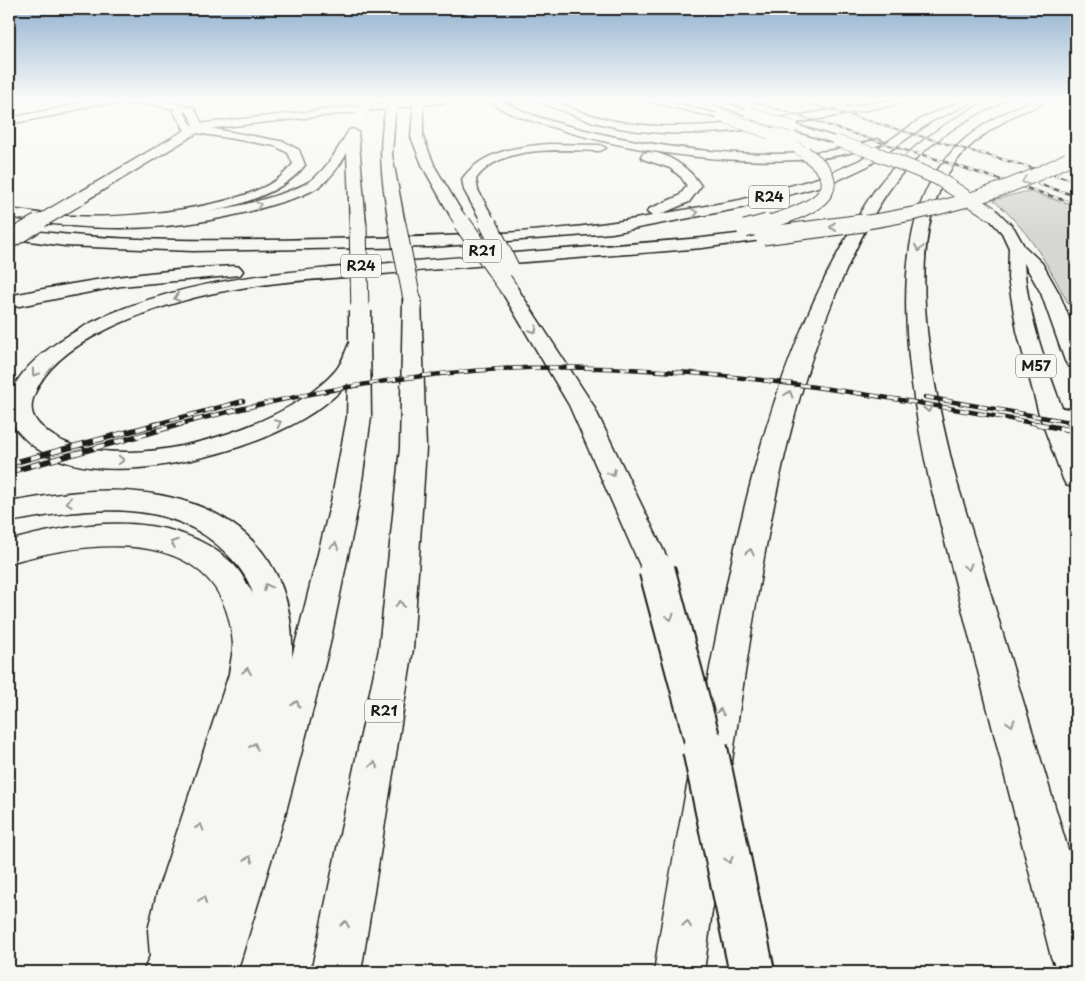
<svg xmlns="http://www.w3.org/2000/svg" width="1085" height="981" font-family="'Playpen Sans',sans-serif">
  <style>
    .built { fill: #e6e6e2 }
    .green { fill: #d6d6d2; stroke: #797977 }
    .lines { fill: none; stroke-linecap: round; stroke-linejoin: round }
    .minor-casing { stroke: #1c1c1c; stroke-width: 3 }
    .major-casing { stroke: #1c1c1c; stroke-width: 3 }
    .highway-casing { stroke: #1c1c1c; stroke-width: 3 }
    .minor { fill: #f6f6f2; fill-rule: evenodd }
    .major { fill: #f6f6f2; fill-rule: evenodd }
    .highway { fill: #f6f6f2; fill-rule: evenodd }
    .rail-far3-casing { stroke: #1c1c1c; stroke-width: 2 }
    .rail-far2-casing { stroke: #1c1c1c; stroke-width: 2.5 }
    .rail-far1-casing { stroke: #1c1c1c; stroke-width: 4.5 }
    .rail-casing { stroke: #1c1c1c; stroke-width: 5.5 }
    .rail-far3 { stroke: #f6f6f2; stroke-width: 1; stroke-dasharray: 4.5; stroke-linecap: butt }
    .rail-far2 { stroke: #f6f6f2; stroke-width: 2; stroke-dasharray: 5.5; stroke-linecap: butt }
    .rail-far1 { stroke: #f6f6f2; stroke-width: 3; stroke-dasharray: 9; stroke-linecap: butt }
    .rail { stroke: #f6f6f2; stroke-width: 4; stroke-dasharray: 11; stroke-linecap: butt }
    .minor-bridge-far1-casing { stroke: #1c1c1c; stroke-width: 15; stroke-linecap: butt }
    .minor-bridge-casing { stroke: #1c1c1c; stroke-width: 19; stroke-linecap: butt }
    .major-bridge-far1-casing { stroke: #1c1c1c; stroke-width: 12; stroke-linecap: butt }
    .major-bridge-casing { stroke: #1c1c1c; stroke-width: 15; stroke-linecap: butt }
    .highway-bridge-far5-casing { stroke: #1c1c1c; stroke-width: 12; stroke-linecap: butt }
    .highway-bridge-far4-casing { stroke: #1c1c1c; stroke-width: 15; stroke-linecap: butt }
    .highway-bridge-far3-casing { stroke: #1c1c1c; stroke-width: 19; stroke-linecap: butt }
    .highway-bridge-far2-casing { stroke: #1c1c1c; stroke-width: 25; stroke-linecap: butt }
    .highway-bridge-far1-casing { stroke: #1c1c1c; stroke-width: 39; stroke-linecap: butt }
    .highway-bridge-casing { stroke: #1c1c1c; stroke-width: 48; stroke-linecap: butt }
    .minor-bridge-far1 { stroke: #f6f6f2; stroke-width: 13 }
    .minor-bridge { stroke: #f6f6f2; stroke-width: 17 }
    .major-bridge-far1 { stroke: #f6f6f2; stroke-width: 11 }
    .major-bridge { stroke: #f6f6f2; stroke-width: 13 }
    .highway-bridge-far5 { stroke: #f6f6f2; stroke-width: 11 }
    .highway-bridge-far4 { stroke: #f6f6f2; stroke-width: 13 }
    .highway-bridge-far3 { stroke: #f6f6f2; stroke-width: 17 }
    .highway-bridge-far2 { stroke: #f6f6f2; stroke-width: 22 }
    .highway-bridge-far1 { stroke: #f6f6f2; stroke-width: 35 }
    .highway-bridge { stroke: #f6f6f2; stroke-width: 44 }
    .oneway { stroke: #949492 }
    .labels { text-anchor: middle; stroke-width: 4.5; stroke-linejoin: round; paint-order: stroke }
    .shield { fill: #f6f6f2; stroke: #5d5d5c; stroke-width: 1 }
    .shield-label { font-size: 14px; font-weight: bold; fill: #1c1c1c }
  </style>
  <rect width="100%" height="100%" fill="#f6f6f2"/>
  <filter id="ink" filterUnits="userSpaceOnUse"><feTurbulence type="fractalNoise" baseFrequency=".02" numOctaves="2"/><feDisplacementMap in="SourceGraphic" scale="10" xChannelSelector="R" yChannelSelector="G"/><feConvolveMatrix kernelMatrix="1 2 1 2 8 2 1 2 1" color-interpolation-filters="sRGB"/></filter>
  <g filter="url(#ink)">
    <path class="built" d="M 9,99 L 57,99 L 62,101 L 65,106 L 9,113 Z"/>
    <path class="green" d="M 1028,191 L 1076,207 L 1076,319 C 1054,275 1032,232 993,200 Z"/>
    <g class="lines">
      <defs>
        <path id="minor" d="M 91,99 L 155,99 L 194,108 L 204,127 L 285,142 L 299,150 L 305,165 C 268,216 125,228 65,225 C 46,224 27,220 9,217 L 9,209 C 28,211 47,215 66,216 C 120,219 236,210 279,178 C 284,174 288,169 293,164 L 288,153 L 275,146 L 197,133 L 85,201 L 75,201 L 73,198 L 75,195 L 185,130 L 173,111 L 174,109 L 151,104 L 96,104 L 62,114 L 9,124 L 9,118 L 60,108 ZM 183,111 L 187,112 L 194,125 L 192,125 Z"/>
        <path id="major" d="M 423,99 L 454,99 L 449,102 L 188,131 L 183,128 L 188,125 Z
          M 537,99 C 556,99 570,109 588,114 C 616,123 649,127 679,126 C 726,126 773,120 819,112 C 851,107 882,99 914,99 L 909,102 C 803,121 672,156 568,113 C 559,109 545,106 537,99 Z
          M 699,99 L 714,99 L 755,113 L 746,115 Z
          M 793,124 L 841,139 L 843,141 L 837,144 L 789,129 L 789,125 Z
          M 991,209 L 996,210 L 1014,228 L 1024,246 L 1042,263 L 1059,293 L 1076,335 L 1076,367 L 1068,366 L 1065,361 L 1041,293 L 1024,263 C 1027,312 1045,362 1062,408 L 1076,410 L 1076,424 L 1068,423 L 1076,445 L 1076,488 L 1066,485 L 1063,479 L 1039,414 L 1017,331 L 1008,278 L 1009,248 L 1002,233 L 984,213 Z"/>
        <path id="highway" d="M 487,99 C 504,99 514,108 530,114 C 544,119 559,124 573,127 C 653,148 760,162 841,149 C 854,147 866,142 878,139 L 884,142 L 882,144 C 854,153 826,159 797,160 C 712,164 622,150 542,124 C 525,119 501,112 487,99 Z
          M 640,99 L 658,99 L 726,116 L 721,119 Z
          M 967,99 L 980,99 L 932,121 L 868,166 L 832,183 L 741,208 L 612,233 L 431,247 L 193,251 L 65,246 L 9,238 L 9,228 C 114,243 219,241 325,239 C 433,237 547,235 652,216 L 647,212 L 649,209 L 679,196 L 687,186 L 681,177 L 670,168 L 643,159 L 641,156 L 643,153 C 663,148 691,169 701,186 L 689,202 L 661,214 L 740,200 L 822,177 L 860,160 L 924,117 Z
          M 993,99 L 1006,99 C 996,107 983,111 972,117 C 944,133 918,154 898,178 C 872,211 853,254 836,293 C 797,386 776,486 759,586 C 737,714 721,843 704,972 L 654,972 C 668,879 687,787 705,694 C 734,544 764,389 838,253 C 850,231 862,207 878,186 C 908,147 948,119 993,99 Z
          M 1035,99 L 1048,99 C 1040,106 1027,110 1017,114 C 999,124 980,136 965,151 C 893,226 934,390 956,479 L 1076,876 L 1076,972 L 1058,972 L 1051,957 L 929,479 C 910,388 882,238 945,160 C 967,131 1002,113 1035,99 Z
          M 418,107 L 423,110 L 423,137 L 435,167 L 463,214 L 461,217 L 451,217 L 423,167 L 411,137 L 413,110 Z
          M 390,110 L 395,113 L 392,155 L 405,224 L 397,229 L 389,224 C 383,186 377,151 385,113 Z
          M 353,129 L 358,132 L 366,225 L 363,228 L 353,228 L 350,225 L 347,153 C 340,165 332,177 321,185 C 308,195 291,199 275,204 C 209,225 141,232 72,226 L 64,221 L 72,216 C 139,222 204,217 268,198 C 283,193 301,188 313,179 C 329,166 339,147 349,130 Z
          M 548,144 L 600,145 L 606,148 L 600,151 C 561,150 501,144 476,179 L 478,190 L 492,216 L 485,220 L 480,219 L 464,190 L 462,179 C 482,151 516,147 548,144 Z
          M 763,231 L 769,233 L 771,236 L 769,239 L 702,248 C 596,257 489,264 383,274 C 321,279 257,282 197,297 C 146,310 56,341 35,393 C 29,407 31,417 42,427 C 66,450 99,452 130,452 C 193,451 294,419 336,370 C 345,359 346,346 353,336 L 360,334 L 367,336 L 370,340 L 371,417 L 359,502 L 329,648 L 285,815 L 237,972 L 143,972 L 150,956 L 148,930 L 157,893 L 229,674 C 230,664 233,654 233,644 C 224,523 93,539 9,563 L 9,541 C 79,521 172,508 232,563 C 240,570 247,584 253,594 C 248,577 238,565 226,553 C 169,494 82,509 9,522 L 9,502 C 51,495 95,487 137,492 C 233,501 296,557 292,657 L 331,502 L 347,417 L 348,383 C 307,429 229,454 170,464 C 123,472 60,474 24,438 C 18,432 10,423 9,415 C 2,368 77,328 112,313 C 202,276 296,271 390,263 C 494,254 598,247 702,238 Z
          M 234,266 L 240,267 L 243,271 L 240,275 L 121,286 L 9,308 L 9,296 C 83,280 158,270 234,266 Z
          M 509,284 L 515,285 L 518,289 L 593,405 L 673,570 L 668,579 L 657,582 L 646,579 L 569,405 L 500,289 L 503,285 Z
          M 412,293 L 419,295 L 421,299 L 426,448 L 413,649 L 361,972 L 311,972 L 379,649 L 400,448 L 403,299 L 405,295 Z"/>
      </defs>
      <use href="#minor" class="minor-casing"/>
      <use href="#major" class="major-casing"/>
      <use href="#highway" class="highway-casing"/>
      <use href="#minor" class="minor"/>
      <use href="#major" class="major"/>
      <use href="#highway" class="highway"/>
      <defs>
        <path id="rail-far3" d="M 746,99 L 920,155
          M 794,99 L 985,155"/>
        <path id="rail-far2" d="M 917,153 L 1076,204
          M 981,153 L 1076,181
          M 1038,184 L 1076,196"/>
        <path id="rail-far1" d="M 925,397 L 1076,423
          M 153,425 L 243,401
          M 176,425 C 283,397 391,375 501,369 C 684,360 866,393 1044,425"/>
        <path id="rail" d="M 1037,424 L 1076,431
          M 9,464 L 157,424
          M 9,472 L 181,424"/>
      </defs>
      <use href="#rail-far3" class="rail-far3-casing"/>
      <use href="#rail-far2" class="rail-far2-casing"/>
      <use href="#rail-far1" class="rail-far1-casing"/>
      <use href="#rail" class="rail-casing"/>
      <use href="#rail-far3" class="rail-far3"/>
      <use href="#rail-far2" class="rail-far2"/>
      <use href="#rail-far1" class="rail-far1"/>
      <use href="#rail" class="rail"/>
      <defs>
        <path id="minor-bridge-far1" d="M 36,224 L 80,198"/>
        <path id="minor-bridge" d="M 9,240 L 38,223"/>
        <path id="major-bridge-far1" d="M 750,113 L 793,127
          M 837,141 L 879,155"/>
        <path id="major-bridge" d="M 875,153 L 937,178 L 991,213"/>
        <path id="highway-bridge-far5" d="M 418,110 L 420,99
          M 390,113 L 396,99
          M 361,114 L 371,99
          M 721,116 L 769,133
          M 796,147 L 807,155"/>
        <path id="highway-bridge-far4" d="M 456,214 L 463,224
          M 485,216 L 489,224
          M 763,224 C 801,213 862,193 805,153
          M 855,224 C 930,213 1001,195 1068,159"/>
        <path id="highway-bridge-far3" d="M 462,223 L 509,289
          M 488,223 L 510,267
          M 397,224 L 412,299
          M 358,225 L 360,313
          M 745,229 L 767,223
          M 763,236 L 863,223"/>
        <path id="highway-bridge-far2" d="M 360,311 L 360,340"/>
        <path id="highway-bridge-far1" d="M 657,570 L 705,750"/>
        <path id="highway-bridge" d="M 705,749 L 752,972"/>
      </defs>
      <use href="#minor-bridge-far1" class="minor-bridge-far1-casing"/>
      <use href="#minor-bridge" class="minor-bridge-casing"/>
      <use href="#major-bridge-far1" class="major-bridge-far1-casing"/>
      <use href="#major-bridge" class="major-bridge-casing"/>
      <use href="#highway-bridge-far5" class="highway-bridge-far5-casing"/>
      <use href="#highway-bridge-far4" class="highway-bridge-far4-casing"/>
      <use href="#highway-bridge-far3" class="highway-bridge-far3-casing"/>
      <use href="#highway-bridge-far2" class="highway-bridge-far2-casing"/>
      <use href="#highway-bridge-far1" class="highway-bridge-far1-casing"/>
      <use href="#highway-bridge" class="highway-bridge-casing"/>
      <use href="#minor-bridge-far1" class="minor-bridge-far1"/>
      <use href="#minor-bridge" class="minor-bridge"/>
      <use href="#major-bridge-far1" class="major-bridge-far1"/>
      <use href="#major-bridge" class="major-bridge"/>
      <use href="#highway-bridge-far5" class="highway-bridge-far5"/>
      <use href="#highway-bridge-far4" class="highway-bridge-far4"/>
      <use href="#highway-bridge-far3" class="highway-bridge-far3"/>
      <use href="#highway-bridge-far2" class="highway-bridge-far2"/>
      <use href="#highway-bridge-far1" class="highway-bridge-far1"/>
      <use href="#highway-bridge" class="highway-bridge"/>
    </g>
    <defs><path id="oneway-chevron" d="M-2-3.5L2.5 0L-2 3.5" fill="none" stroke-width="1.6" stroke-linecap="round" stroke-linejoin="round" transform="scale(1.25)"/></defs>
    <g class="oneway">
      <use href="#oneway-chevron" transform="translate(1025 181) rotate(159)"/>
      <use href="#oneway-chevron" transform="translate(258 205) rotate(-15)"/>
      <use href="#oneway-chevron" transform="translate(695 213) rotate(-11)"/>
      <use href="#oneway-chevron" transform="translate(833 227) rotate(171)"/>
      <use href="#oneway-chevron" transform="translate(919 248) rotate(98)"/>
      <use href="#oneway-chevron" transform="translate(177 298) rotate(163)"/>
      <use href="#oneway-chevron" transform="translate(534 330) rotate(58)"/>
      <use href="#oneway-chevron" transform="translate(35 373) rotate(126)"/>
      <use href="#oneway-chevron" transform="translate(789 394) rotate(-74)"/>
      <use href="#oneway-chevron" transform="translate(928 409) rotate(79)"/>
      <use href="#oneway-chevron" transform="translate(278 423) rotate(-26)"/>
      <use href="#oneway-chevron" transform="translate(121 460) rotate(2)"/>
      <use href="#oneway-chevron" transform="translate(612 473) rotate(65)"/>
      <use href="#oneway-chevron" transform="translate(69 502) rotate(174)"/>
      <use href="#oneway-chevron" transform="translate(174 543) rotate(-160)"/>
      <use href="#oneway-chevron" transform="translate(335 546) rotate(-77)"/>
      <use href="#oneway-chevron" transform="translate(750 552) rotate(-78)"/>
      <use href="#oneway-chevron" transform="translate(968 567) rotate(74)"/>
      <use href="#oneway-chevron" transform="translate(267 587) rotate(-115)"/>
      <use href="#oneway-chevron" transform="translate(400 604) rotate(-85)"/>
      <use href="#oneway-chevron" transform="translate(670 617) rotate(75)"/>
      <use href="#oneway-chevron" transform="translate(247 671) rotate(-81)"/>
      <use href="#oneway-chevron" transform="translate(296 704) rotate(-74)"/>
      <use href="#oneway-chevron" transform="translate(720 712) rotate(-81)"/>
      <use href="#oneway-chevron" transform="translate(1011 723) rotate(74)"/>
      <use href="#oneway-chevron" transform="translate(254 746) rotate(-73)"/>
      <use href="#oneway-chevron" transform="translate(374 765) rotate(-80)"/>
      <use href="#oneway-chevron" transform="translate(200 827) rotate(-73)"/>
      <use href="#oneway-chevron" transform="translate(249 859) rotate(-72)"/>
      <use href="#oneway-chevron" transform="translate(729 860) rotate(78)"/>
      <use href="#oneway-chevron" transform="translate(203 900) rotate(-69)"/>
      <use href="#oneway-chevron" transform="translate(345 924) rotate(-80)"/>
      <use href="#oneway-chevron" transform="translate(687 924) rotate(-81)"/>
    </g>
  </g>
  <linearGradient id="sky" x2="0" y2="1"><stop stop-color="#90b1cf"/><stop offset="0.42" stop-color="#fbfbf9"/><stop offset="1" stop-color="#fbfbf9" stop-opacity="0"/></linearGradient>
  <rect width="1085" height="236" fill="url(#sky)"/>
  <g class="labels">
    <g class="shield">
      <rect x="749" y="185.5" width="40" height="23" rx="4"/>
      <rect x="463" y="239.5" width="38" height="23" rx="4"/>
      <rect x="341" y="254.5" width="40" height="23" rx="4"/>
      <rect x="1016" y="354.5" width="40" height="23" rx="4"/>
      <rect x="365" y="699.5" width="38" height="23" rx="4"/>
    </g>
    <g class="shield-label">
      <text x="769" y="202">R24</text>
      <text x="482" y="256">R21</text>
      <text x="361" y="271">R24</text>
      <text x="1036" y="371">M57</text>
      <text x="384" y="716">R21</text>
    </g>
  </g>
  <rect width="1085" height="981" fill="none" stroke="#f6f6f2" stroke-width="30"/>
  <rect x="15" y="15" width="1055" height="951" fill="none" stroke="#1c1c1c" stroke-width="2" filter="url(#ink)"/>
</svg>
